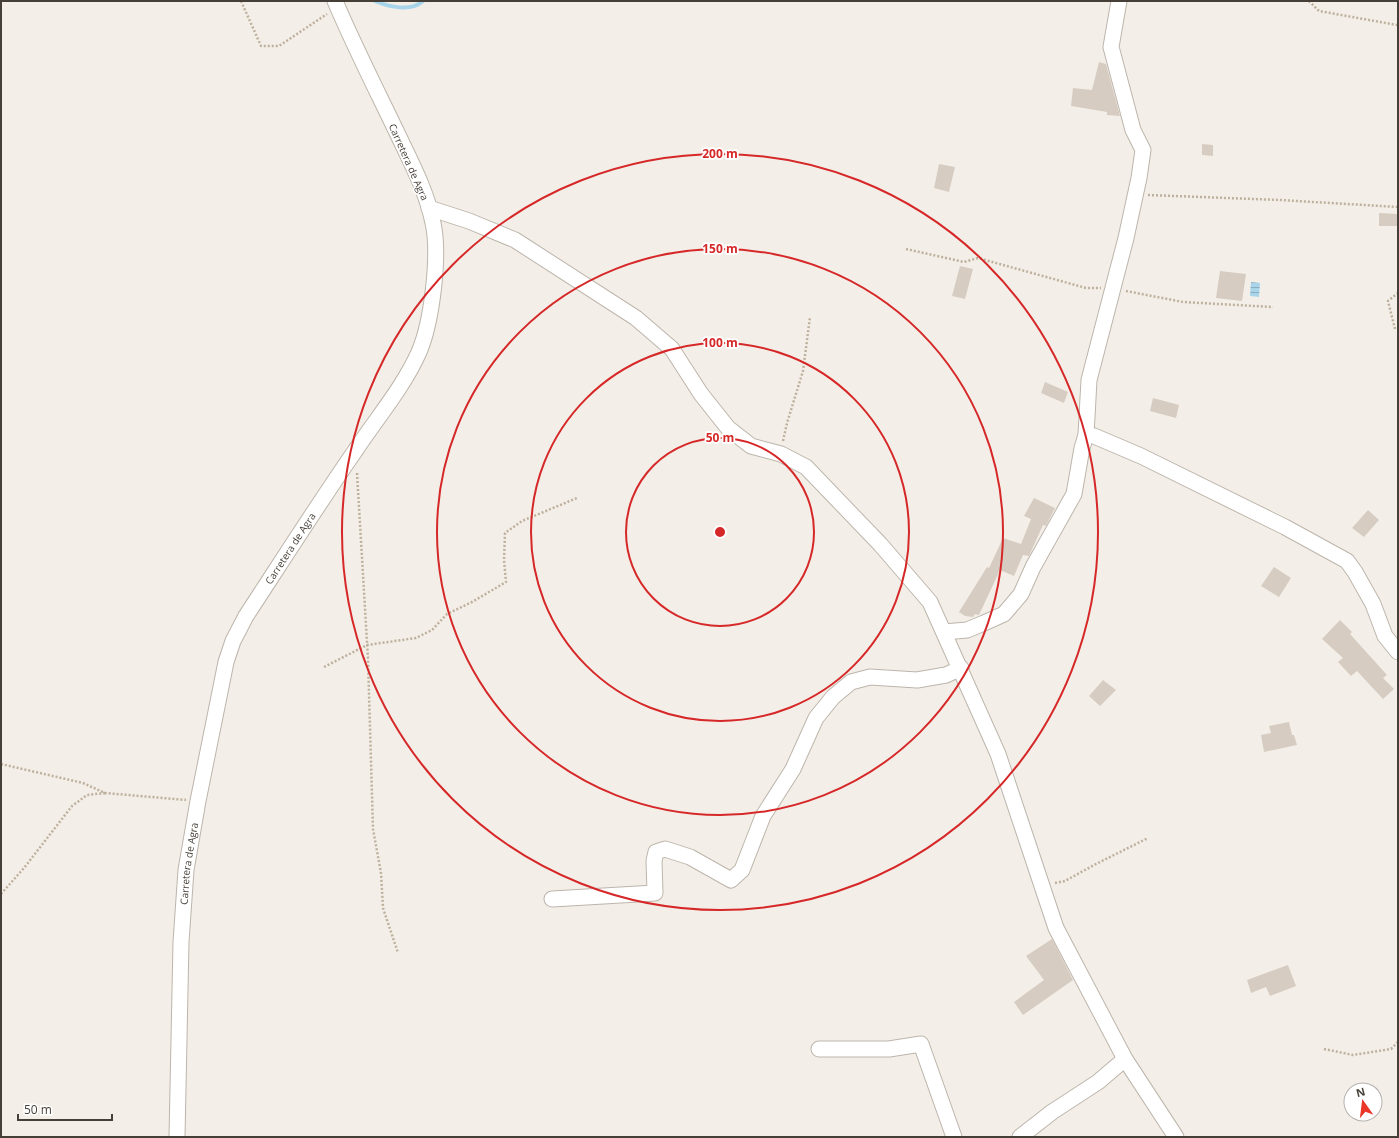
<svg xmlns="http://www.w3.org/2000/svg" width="1399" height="1138" font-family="'Open Sans',sans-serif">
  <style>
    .water { fill: url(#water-rules) }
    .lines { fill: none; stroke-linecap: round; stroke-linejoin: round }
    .stream { stroke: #a9d5eb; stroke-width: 4 }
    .building { fill: #d6ccc1 }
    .minor-casing { stroke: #bdb5ab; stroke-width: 17 }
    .path { stroke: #beb09d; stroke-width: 2.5; stroke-dasharray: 2 2; stroke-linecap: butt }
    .minor { stroke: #fff; stroke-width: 15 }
    .ring { fill: none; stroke: #d62828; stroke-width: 2 }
    .labels { text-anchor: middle; stroke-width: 3.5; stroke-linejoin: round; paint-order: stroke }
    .street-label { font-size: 10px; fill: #453f37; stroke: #fff }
    .centre { fill: #d62828; stroke: #fff; stroke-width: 2 }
    .ring-label { font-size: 12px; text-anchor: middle; font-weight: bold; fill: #d62828; stroke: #fff; stroke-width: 3.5; stroke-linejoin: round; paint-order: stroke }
  </style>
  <defs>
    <pattern id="water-rules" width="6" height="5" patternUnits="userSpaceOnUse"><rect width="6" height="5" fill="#a9d5eb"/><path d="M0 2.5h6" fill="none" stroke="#8baebf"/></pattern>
  </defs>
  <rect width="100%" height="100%" fill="#f3efe8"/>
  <path class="water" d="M 1251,282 L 1260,283 L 1259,297 L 1250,296 Z"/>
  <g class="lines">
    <path class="stream" d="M 375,1 C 389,7 411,12 423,1"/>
  </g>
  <path class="building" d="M 1099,62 L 1106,64 L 1120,116 L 1107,115 L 1107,112 L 1071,106 L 1073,88 L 1092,90 Z
    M 1202,144 L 1213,145 L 1213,156 L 1202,155 Z
    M 939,164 L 955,167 L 949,192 L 934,188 Z
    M 1379,213 L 1398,214 L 1398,226 L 1379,226 Z
    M 960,266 L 973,269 L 965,299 L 952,296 Z
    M 1220,271 L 1246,274 L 1242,301 L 1216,298 Z
    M 1045,382 L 1068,392 L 1064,403 L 1041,393 Z
    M 1153,398 L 1179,405 L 1176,418 L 1150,411 Z
    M 1034,498 L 1055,508 L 1046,526 L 1043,525 L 1029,556 L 1023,555 L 1014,576 L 1000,570 L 979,615 L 975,614 L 973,617 L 965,616 L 959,612 L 987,567 L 989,568 L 1003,538 L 1021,544 L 1031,519 L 1024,516 Z
    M 1368,510 L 1379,520 L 1364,537 L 1352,528 Z
    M 1274,567 L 1291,578 L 1279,597 L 1261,586 Z
    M 1340,620 L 1352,632 L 1350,634 L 1387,675 L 1383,678 L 1394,689 L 1383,699 L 1357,671 L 1351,676 L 1338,662 L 1343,658 L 1322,639 Z
    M 1103,680 L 1116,690 L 1100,706 L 1089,696 Z
    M 1289,722 L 1292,735 L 1294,735 L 1297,745 L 1264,752 L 1261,735 L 1271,733 L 1269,726 Z
    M 1052,939 L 1073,980 L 1023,1015 L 1014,1002 L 1044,980 L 1026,956 Z
    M 1288,965 L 1296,986 L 1270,996 L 1266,987 L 1251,993 L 1247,980 Z"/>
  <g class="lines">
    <defs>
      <g id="minor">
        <path d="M 429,208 L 469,221 L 515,240 L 636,318 L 672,349 L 701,394 L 728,428 L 751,446 L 781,454 L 806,467 L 880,544 L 930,602 L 998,754 L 1056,928 L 1125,1059 L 1176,1137"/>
        <path d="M 1086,435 L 1094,436 L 1141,456 L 1285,527 L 1347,561 L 1355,572 L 1373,604 L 1385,636 L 1398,652"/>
        <path d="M 944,632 L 967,630 L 984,623 L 1004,614 L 1021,594 L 1033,567 L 1074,494 L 1082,448 L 1086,435 L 1089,380 L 1126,238 L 1139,178 L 1143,150 L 1133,130 L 1111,47 L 1119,1"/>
        <path d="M 552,899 L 655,893 L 654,861 L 656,852 L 665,849 L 690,857 L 731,880 L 742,870 L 763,816 L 793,769 L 816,718 L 833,697 L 851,682 L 870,677 L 917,680 L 946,675 L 961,668"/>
        <path d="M 819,1049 L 889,1049 L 921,1044 L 954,1137"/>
        <path id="s1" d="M 177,1137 L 181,942 L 186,870 L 198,801 L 226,662 L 233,641 L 246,616 C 282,561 317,506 355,451 C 376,419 403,388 419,352 C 432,322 440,255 433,223 C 427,193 413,166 400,139 C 378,93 355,48 335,1"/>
        <path d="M 1020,1137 L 1052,1112 L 1098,1082 L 1125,1059"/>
      </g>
    </defs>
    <use href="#minor" class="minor-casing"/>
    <path class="path" d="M 241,1 L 261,46 L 279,46 L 327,14
      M 1309,1 L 1319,11 L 1397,25 L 1398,27
      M 1148,195 L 1280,200 L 1398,207
      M 906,249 L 964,262 L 978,258 L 1086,288 L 1101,288
      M 1126,291 L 1183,302 L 1273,307
      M 1395,329 L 1388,301 L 1398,293
      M 783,441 L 787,423 L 803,371 L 810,317
      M 357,473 L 368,659 L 373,829 L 381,873 L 383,908 L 398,953
      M 324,667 L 367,645 L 416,638 L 432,630 L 447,614 L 472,602 L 506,582 L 504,560 L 505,533 L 522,521 L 577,498
      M 1,764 L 83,783 L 105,793 L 186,800
      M 1055,883 L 1065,881 L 1094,865 L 1148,838
      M 1,894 L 24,868 L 72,806 L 87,795 L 105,793
      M 1324,1049 L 1353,1055 L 1391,1049 L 1398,1042"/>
    <use href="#minor" class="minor"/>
  </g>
  <g class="ring">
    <circle cx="720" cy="532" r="94"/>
    <circle cx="720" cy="532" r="189"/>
    <circle cx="720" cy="532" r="283"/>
    <circle cx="720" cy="532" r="378"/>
  </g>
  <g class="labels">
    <g class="street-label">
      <text transform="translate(409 162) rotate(66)" y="4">Carretera de Agra</text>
      <text dy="4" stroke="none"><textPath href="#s1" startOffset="610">Carretera de Agra</textPath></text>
      <text dy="4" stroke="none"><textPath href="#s1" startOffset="274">Carretera de Agra</textPath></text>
    </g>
  </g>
  <circle cx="720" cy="532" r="6" class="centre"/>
  <g class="ring-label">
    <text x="720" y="158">200 m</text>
    <text x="720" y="253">150 m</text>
    <text x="720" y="347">100 m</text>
    <text x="720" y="442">50 m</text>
  </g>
  <rect width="1399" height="1138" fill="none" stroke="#453f37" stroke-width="4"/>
  <g transform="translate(1363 1102) rotate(346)"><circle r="19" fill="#ffffff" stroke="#b5b2af"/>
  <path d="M0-3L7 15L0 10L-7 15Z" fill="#ea3628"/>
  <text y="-6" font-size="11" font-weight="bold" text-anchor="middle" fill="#453f37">N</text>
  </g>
  <path d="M18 1114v6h94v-6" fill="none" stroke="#453f37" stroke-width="2"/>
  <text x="24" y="1114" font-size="12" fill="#453f37" stroke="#ffffff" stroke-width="3" paint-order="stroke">50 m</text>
</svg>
